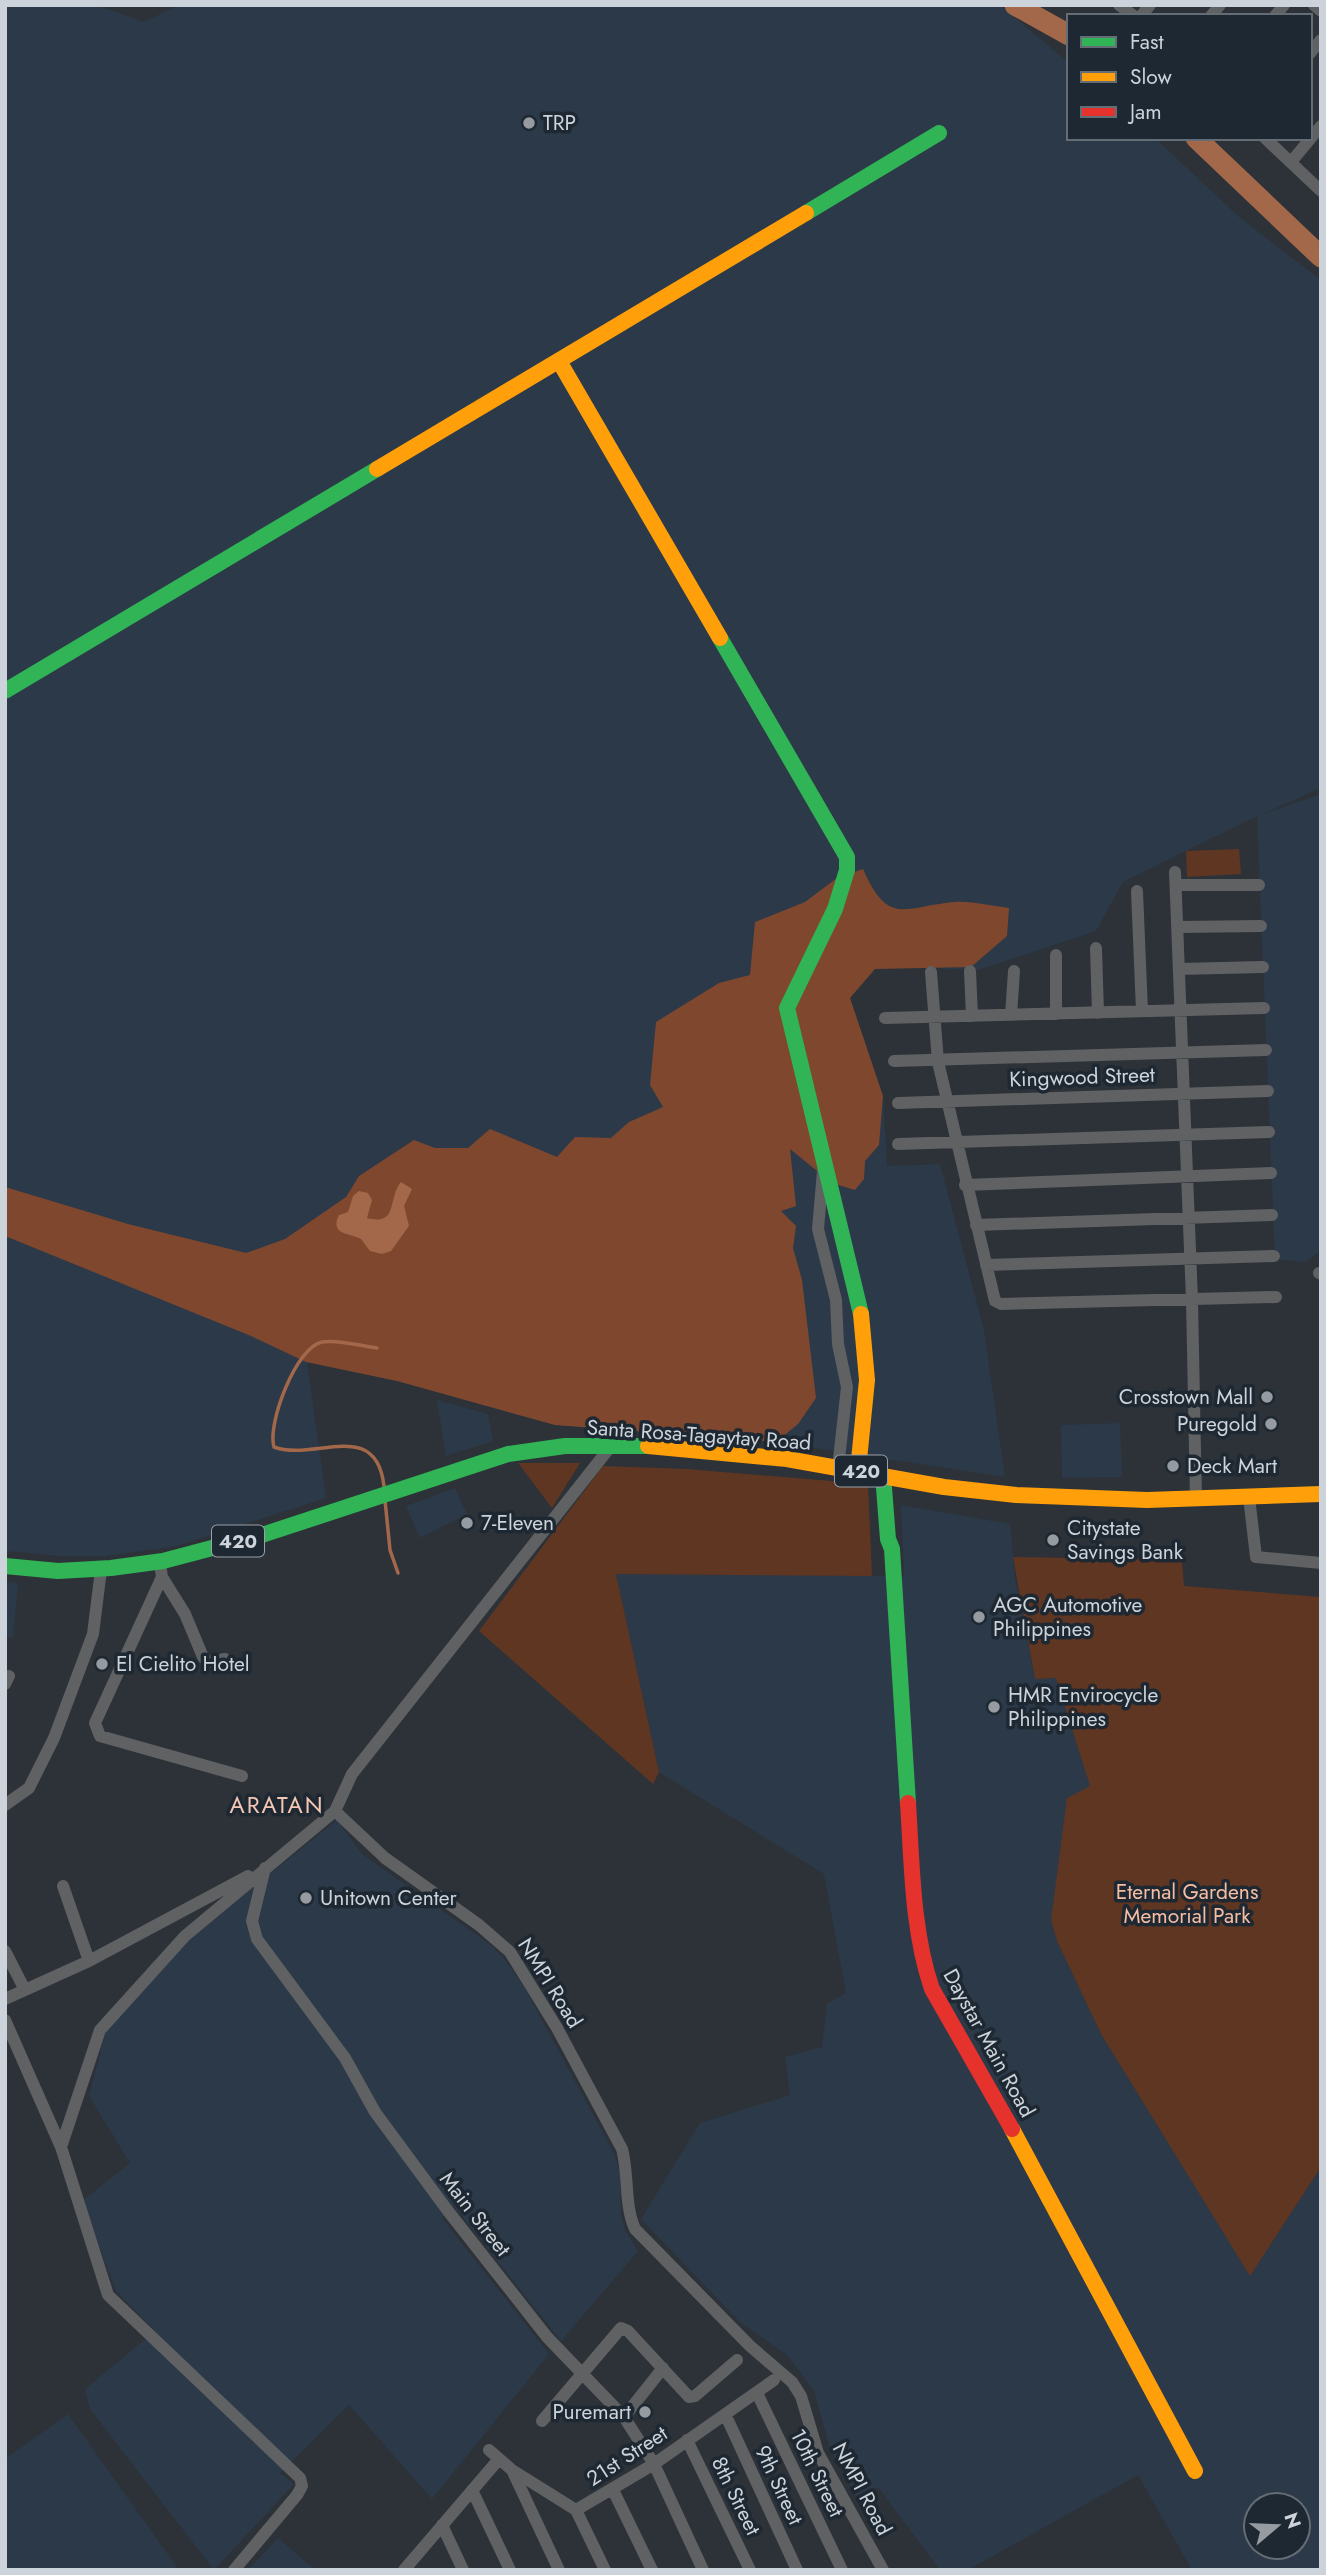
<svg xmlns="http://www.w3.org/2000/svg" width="1326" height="2575" font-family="Jost,sans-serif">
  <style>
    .built { fill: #2c3948; fill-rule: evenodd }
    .green { fill: #5f3622 }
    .forest { fill: #7f482e }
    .water { fill: #a3674a }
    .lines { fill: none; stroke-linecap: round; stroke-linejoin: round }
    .stream { stroke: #a3674a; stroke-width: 3.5 }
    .river { stroke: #a3674a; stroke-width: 21 }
    .street { stroke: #5f6163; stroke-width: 12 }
    .fast { stroke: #30b455; stroke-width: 16 }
    .slow { stroke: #ff9f0a; stroke-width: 16 }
    .jam { stroke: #e5322d; stroke-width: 16 }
    .poi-dot { fill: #959ba1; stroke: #1e2832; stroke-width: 2.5 }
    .labels { text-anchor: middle; stroke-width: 7; stroke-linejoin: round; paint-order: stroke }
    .shield { fill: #1e2832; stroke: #98a0a8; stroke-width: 2 }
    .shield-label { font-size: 19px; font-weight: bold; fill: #cdd3da }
    .poi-label { font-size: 21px; fill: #cdd3da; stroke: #1e2832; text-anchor: start }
    .street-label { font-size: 21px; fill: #cdd3da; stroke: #1e2832 }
    .park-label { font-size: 21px; fill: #f7bda2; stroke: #1e2832 }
    .neighbourhood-label { font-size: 23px; letter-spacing: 2px; fill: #f5c7b2; stroke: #1e2832 }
  </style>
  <rect width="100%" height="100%" fill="#2c3238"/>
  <path class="built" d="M 5,5 L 96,5 L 144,22 L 179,5 L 1000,5 L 1069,63 L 1069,138 L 1155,138 L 1238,216 L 1321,280 L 1321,788 L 1263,814 L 1321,794 L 1321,1251 L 1305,1262 L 1275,1259 L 1257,816 L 1123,882 L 1096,931 L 978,970 L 875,966 L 850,998 L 883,1096 L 887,1166 L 940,1164 L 984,1330 L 1005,1477 L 776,1442 L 555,1425 L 397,1381 L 307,1362 L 326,1498 L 177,1546 L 107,1556 L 60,1556 L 5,1551 Z
    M 437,1400 L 488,1414 L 493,1441 L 446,1456 Z
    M 1120,1423 L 1122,1477 L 1062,1478 L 1061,1425 Z
    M 455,1488 L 467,1514 L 420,1538 L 406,1506 Z
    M 901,1505 L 1010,1524 L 1015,1578 L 1035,1679 L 1056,1678 L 1091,1786 L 1051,1920 L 1057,1941 L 1101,2034 L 1250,2275 L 1321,2167 L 1321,2570 L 1192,2570 L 1138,2475 L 968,2570 L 940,2570 L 878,2487 L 857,2499 L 830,2448 L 814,2391 L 787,2355 L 739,2321 L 641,2219 L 700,2123 L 790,2095 L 785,2057 L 822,2047 L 827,2004 L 846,1993 L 824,1874 L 659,1772 L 616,1574 L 904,1576 ZM 1256,2505 L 1298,2505 L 1298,2547 L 1256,2547 Z
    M 5,1582 L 18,1583 L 13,1638 L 5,1636 Z
    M 337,1820 L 362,1854 L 491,1945 L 506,1961 L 524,1987 L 614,2153 L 620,2172 L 621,2215 L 625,2230 L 638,2251 L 561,2341 L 454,2206 L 442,2218 L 549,2354 L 432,2499 L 349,2405 L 280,2473 L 294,2484 L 214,2570 L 90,2409 L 85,2389 L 155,2331 L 116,2291 L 82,2201 L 130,2163 L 89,2096 L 106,2031 L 193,1936 Z
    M 68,2414 L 179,2570 L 5,2570 L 5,2459 Z
    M 278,2538 L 315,2570 L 248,2570 Z"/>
  <path class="green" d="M 1239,849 L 1241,874 L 1187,877 L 1186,851 Z
    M 518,1463 L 580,1463 L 552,1508 Z
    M 603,1466 L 687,1469 L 868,1484 L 872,1576 L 616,1574 L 659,1772 L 653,1784 L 479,1631 Z
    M 1013,1557 L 1182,1560 L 1184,1586 L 1321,1597 L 1321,2167 L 1250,2276 L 1101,2034 L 1057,1941 L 1051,1920 L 1067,1798 L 1090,1786 L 1056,1678 L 1035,1679 Z"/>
  <path class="forest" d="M 863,869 C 889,928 905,906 955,902 C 972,901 992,906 1009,908 L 1007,936 L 971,967 L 875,969 L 850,998 L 883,1096 L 879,1145 L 865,1161 L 864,1179 L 855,1190 L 832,1183 L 790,1149 L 796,1206 L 781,1211 L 796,1226 L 793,1248 L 802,1280 L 816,1398 L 798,1424 L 776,1442 L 555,1425 L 397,1381 L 306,1362 L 251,1336 L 5,1236 L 5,1187 L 128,1224 L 246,1253 L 285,1239 L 346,1197 L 359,1176 L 414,1140 L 435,1148 L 468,1148 L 490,1129 L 557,1157 L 575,1137 L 611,1138 L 629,1122 L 663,1107 L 650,1085 L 656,1022 L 719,983 L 750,975 L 755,922 L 805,902 L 837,878 Z"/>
  <path class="water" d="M 401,1182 L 412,1189 L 404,1206 L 409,1226 L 391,1251 L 382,1254 L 370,1251 L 361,1239 C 350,1233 329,1235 339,1215 L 348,1212 L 353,1196 L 359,1191 L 368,1193 L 372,1200 L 367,1218 C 399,1226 387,1199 401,1182 Z"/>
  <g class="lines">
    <path class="stream" d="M 377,1348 C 361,1346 337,1339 322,1342 C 296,1347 267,1424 274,1447 C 314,1462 376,1417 384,1486
      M 385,1500 L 390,1550 L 398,1573"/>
    <path class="river" d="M 1015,5 L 1069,35
      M 1196,138 L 1321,257"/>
    <path class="street" d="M 1119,5 L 1134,16
      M 1314,5 L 1321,11
      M 1141,16 L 1150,5
      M 1211,16 L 1220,5
      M 1275,16 L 1284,5
      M 1310,53 L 1321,40
      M 1265,138 L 1321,191
      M 1291,162 L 1321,126
      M 1175,872 L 1192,1300 L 1196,1500
      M 1176,885 L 1259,885
      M 1137,891 L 1142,1011
      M 1178,927 L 1261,926
      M 1096,948 L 1098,1013
      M 1179,969 L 1263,967
      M 970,971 L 972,1016
      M 931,972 L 938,1062 L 995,1301 L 1001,1304 L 1276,1297
      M 1056,1014 L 1056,955
      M 1011,1015 L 1014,971
      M 885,1018 L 1264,1008
      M 894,1061 L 1266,1050
      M 898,1103 L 1268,1091
      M 898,1144 L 1269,1132
      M 823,1171 L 818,1229 L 836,1300 L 838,1344 L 847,1387 L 838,1468
      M 965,1185 L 1271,1173
      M 976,1225 L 1272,1215
      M 986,1265 L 1274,1256
      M 1319,1273 L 1321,1274
      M 1249,1497 L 1256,1557 L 1321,1563
      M 160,1564 L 162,1577 L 95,1723 L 100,1736 L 242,1776
      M 162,1577 L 185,1614 L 203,1657 L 208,1662 L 225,1659
      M 5,1684 L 9,1676
      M 5,1805 L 29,1788 L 54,1738 L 93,1634 L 101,1570
      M 335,1811 L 385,1858 L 479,1925 L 510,1952 L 557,2028 L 622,2149 C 629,2174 624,2205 635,2229 L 750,2346 L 792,2382 L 801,2396 L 818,2453 L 883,2570
      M 265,1868 L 252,1921 L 257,1939 L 345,2058 L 375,2112 L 448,2211 L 547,2337 L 624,2417 L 654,2464 L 703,2570
      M 63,1886 L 89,1961
      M 5,1951 L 25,1990
      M 5,1999 L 89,1961 L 248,1876
      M 5,2020 L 61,2147 L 108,2295 L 300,2478 L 302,2486 L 297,2495 L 234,2570
      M 61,2147 L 100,2030 L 185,1936 L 335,1811 L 352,1774 L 611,1446
      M 757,2393 L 842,2570
      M 726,2416 L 797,2570
      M 624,2417 L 663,2368
      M 542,2421 L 621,2328 L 628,2331 L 689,2397 L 695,2396 L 737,2360
      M 687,2440 L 750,2570
      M 489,2450 L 512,2470 L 576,2510
      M 512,2470 L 559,2570
      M 472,2490 L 510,2570
      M 613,2490 L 652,2570
      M 576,2510 L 654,2464 L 774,2380
      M 576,2510 L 605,2570
      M 442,2525 L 463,2570
      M 404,2570 L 499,2459"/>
    <path class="fast" d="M 806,213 L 939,133
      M 720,638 L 847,857 L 847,870 L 835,909 L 787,1008 L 861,1314
      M 5,691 L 377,469
      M 883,1475 L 888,1539 L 892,1549 L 908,1803
      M 5,1566 L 58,1571 L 111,1568 L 163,1561 L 265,1534 L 508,1454 L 565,1446 L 648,1446"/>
    <path class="slow" d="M 559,361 L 720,638
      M 377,469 L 806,213
      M 648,1446 L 787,1459 L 944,1487 L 1016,1495 L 1147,1500 L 1321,1494
      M 858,1470 L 867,1380 L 861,1314
      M 1012,2129 L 1195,2471"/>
    <path class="jam" d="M 908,1803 C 912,1864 912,1931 932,1989 L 1012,2129"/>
  </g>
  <g class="poi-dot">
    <circle cx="529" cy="123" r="7"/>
    <circle cx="1267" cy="1397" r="7"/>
    <circle cx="1271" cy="1424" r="7"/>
    <circle cx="1173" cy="1466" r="7"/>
    <circle cx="467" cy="1523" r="7"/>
    <circle cx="1053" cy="1540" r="7"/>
    <circle cx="979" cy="1617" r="7"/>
    <circle cx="102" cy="1664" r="7"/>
    <circle cx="994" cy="1707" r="7"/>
    <circle cx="306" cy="1898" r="7"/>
    <circle cx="645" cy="2412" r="7"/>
  </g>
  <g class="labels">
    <g class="shield">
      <rect x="835" y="1455.5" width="52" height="31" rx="5"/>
      <rect x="212" y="1525.5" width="52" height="31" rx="5"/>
    </g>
    <g class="shield-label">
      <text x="861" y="1478">420</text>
      <text x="238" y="1548">420</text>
    </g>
    <g class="poi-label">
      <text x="543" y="130">TRP</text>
      <text x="1253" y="1404" text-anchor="end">Crosstown Mall</text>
      <text x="1257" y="1431" text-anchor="end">Puregold</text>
      <text x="1187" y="1473">Deck Mart</text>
      <text x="481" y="1530">7-Eleven</text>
      <text x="1067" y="1535">Citystate<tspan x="1067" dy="24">Savings Bank</tspan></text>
      <text x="993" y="1612">AGC Automotive<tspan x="993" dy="24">Philippines</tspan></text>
      <text x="116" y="1671">El Cielito Hotel</text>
      <text x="1008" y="1702">HMR Envirocycle<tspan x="1008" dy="24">Philippines</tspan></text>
      <text x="320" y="1905">Unitown Center</text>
      <text x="631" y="2419" text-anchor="end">Puremart</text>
    </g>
    <g class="street-label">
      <text transform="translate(1082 1077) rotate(-2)" y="7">Kingwood Street</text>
      <text transform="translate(699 1435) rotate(4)" y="7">Santa Rosa-Tagaytay Road</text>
      <text transform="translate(550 1983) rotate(58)" y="7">NMPI Road</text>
      <text transform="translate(989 2043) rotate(61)" y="7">Daystar Main Road</text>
      <text transform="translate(475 2214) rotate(52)" y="7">Main Street</text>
      <text transform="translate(627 2456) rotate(-33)" y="7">21st Street</text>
      <text transform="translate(817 2473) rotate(64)" y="7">10th Street</text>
      <text transform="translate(779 2485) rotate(65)" y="7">9th Street</text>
      <text transform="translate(862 2489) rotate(62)" y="7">NMPI Road</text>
      <text transform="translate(736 2496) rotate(64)" y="7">8th Street</text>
    </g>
    <g class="park-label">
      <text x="1187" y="1899">Eternal Gardens<tspan x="1187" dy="24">Memorial Park</tspan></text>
    </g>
    <g class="neighbourhood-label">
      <text x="277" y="1813">ARATAN</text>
    </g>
  </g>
  <rect width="1326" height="2575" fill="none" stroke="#cdd3da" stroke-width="14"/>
  <rect x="1067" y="14" width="245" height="126" fill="#1e2832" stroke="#646c75" stroke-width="2"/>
  <rect x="1081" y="37" width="35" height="10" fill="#30b455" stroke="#646c75" stroke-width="2"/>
  <text x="1130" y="49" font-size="21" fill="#cdd3da">Fast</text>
  <rect x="1081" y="72" width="35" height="10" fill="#ff9f0a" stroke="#646c75" stroke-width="2"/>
  <text x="1130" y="84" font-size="21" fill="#cdd3da">Slow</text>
  <rect x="1081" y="107" width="35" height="10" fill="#e5322d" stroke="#646c75" stroke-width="2"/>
  <text x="1130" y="119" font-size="21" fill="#cdd3da">Jam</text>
  <g transform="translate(1277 2526) rotate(71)"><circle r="33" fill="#1e2832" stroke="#646c75" stroke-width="2"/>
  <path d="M0-5L12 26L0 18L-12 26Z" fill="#959ba1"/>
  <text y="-10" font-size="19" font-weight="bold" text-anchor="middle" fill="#cdd3da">N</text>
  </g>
</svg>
